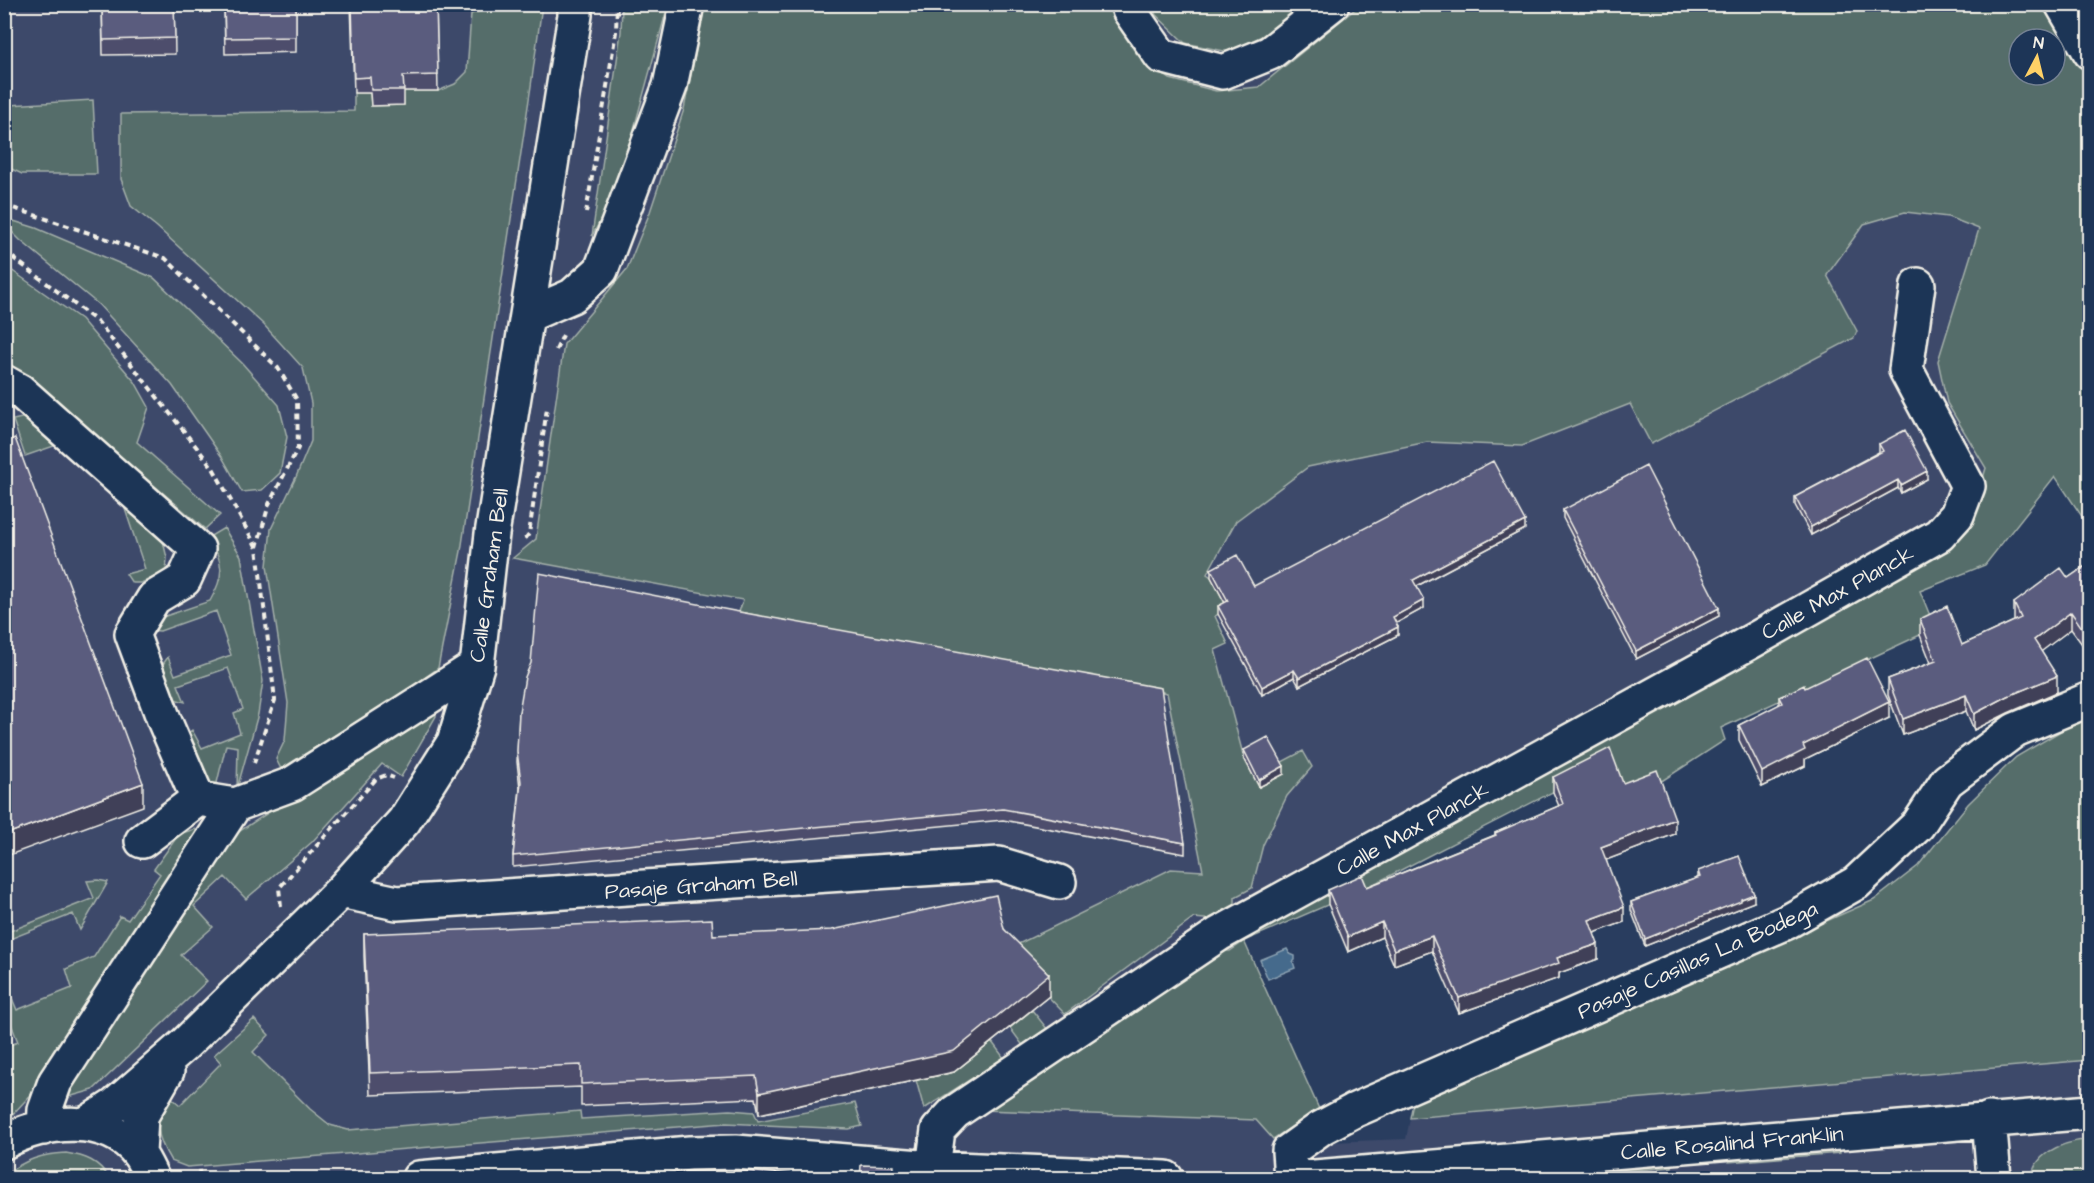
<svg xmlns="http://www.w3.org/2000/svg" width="2094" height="1183" font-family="'Architects Daughter',sans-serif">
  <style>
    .built { fill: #3c496b; fill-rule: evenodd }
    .green { fill: #546d6a; stroke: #a4afa9; stroke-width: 1.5; fill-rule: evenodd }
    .water { fill: #446a8c; stroke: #8aa0b1; stroke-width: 1.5 }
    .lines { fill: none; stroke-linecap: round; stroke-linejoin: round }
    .minor-casing { stroke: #f4f1e8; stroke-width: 38 }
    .major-casing { stroke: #f4f1e8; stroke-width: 38 }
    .path { stroke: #f4f1e8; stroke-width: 4; stroke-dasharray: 6 4.5; stroke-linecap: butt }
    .minor { stroke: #1d3557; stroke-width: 33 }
    .major { stroke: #1d3557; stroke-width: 33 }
    .wall { fill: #4d4e6c; stroke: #f4f1e8; stroke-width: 1.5 }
    .shaded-wall { fill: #3f4058; stroke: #f4f1e8; stroke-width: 1.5 }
    .building { fill: #5a5b7e; stroke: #f4f1e8; stroke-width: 1.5 }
    .labels { text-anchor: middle; stroke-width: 4.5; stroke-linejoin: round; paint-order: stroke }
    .street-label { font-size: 22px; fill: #f4f1e8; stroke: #1d3557 }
  </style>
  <rect width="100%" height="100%" fill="#293d5f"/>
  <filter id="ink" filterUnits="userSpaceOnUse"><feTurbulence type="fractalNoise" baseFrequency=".0167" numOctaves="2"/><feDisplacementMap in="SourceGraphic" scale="12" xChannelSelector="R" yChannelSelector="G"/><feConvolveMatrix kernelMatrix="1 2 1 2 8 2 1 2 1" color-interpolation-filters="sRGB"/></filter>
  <g filter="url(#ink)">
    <path class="built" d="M 2049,4 L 2089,75 L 2055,475 L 1985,565 L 1920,591 L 1533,802 L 1362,890 L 1243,942 L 1319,1109 L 1312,1114 L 1330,1142 L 1406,1139 L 1413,1103 L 1874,900 L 1918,866 L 1968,804 L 2016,757 L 2089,717 L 2089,1178 L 5,1178 L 5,5 ZM 2019,39 L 2055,39 L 2055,75 L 2019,75 Z"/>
    <path class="green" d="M 500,5 L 542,5 L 531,86 L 461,551 L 438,668 L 412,687 L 281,769 L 276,759 L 285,740 L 288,703 L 267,566 L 271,529 L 296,477 L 311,441 L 311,403 L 303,368 L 264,325 L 157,227 L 131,206 L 121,179 L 121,114 L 354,111 L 354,93 L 370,93 L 371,106 L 404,105 L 403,91 L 438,91 L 455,84 L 467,72 L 471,14 Z
      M 622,5 L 668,5 L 618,187 L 592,236 L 621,32 Z
      M 705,5 L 1110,5 L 1114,20 L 1136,53 L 1170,79 L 1216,91 L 1259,87 L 1360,5 L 2049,5 L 2089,75 L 2089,527 L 2055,476 L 1985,565 L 1920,591 L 1935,628 L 1721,728 L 1725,740 L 1657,784 L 1623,799 L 1603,766 L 1362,890 L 1244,941 L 1319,1109 L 1273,1139 L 1256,1120 L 984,1110 L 1213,951 L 1230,951 L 1243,942 L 1240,934 L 1973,512 L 1986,468 L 1947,403 L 1938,361 L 1979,229 L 1948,217 L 1905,212 L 1864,224 L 1827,275 L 1857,331 L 1854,338 L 1651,444 L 1630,404 L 1522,446 L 1427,442 L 1308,467 L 1236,521 L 1207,574 L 1211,577 L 1228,609 L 1215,616 L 1228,644 L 1215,650 L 1244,758 L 1259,787 L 1278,764 L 1303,751 L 1312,767 L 1287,796 L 1263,845 L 1252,888 L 1235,897 L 1235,909 L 1215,920 L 1194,918 L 1065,1014 L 1004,951 L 1171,869 L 1203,871 L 1167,693 L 739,612 L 743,600 L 513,558 L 536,539 L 564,344 L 627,269 L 650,212 L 684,109 ZM 2019,39 L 2055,39 L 2055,75 L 2019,75 Z
      M 1151,5 L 1307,5 L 1280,27 L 1229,52 L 1185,43 L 1156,15 Z
      M 93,100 L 97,174 L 22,174 L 5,166 L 5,103 L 9,105 Z
      M 4,218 L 36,228 L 154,278 L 242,363 L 279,405 L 287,437 L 280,473 L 262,490 L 242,492 L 222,457 L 172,385 L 99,305 L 20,240 L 5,225 Z
      M 4,265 L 81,319 L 135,382 L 149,407 L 137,442 L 220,515 L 205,529 L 31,380 L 5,362 Z
      M 26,417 L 54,446 L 25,456 L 13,420 Z
      M 124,506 L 162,537 L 167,558 L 166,572 L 141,583 L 132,583 L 126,574 L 145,569 Z
      M 224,528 L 241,556 L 263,681 L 258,714 L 237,789 L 238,747 L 226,745 L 216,787 L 204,778 L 188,733 L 192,730 L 202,748 L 240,733 L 234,713 L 243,709 L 228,668 L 178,685 L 185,702 L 174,699 L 163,674 L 163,664 L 168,657 L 175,675 L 231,655 L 216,611 L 160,631 L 148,630 L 148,622 L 210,601 C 225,575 224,563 209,537 Z
      M 432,707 L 435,709 L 436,716 L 401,777 L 382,764 L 312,842 L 246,899 L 225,877 L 194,906 L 213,927 L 181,955 L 207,981 L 93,1090 L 61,1099 L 232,836 Z
      M 2089,717 L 2089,1060 L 1410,1118 L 1413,1103 L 1874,900 L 1918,866 L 1968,804 L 2016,757 L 2083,718 Z
      M 195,829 L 200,835 L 39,1086 L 12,1115 L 5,1119 L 4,1047 L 18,1042 L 5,1008 L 5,990 L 8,989 L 17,1010 L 72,988 L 66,969 L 94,957 L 120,916 L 128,920 L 160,874 L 154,869 L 179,834 Z
      M 98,880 L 108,882 L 80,930 L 73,914 L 5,941 L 5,933 L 94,898 L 87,881 Z
      M 1032,1010 L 1048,1030 L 1024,1047 L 1010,1028 Z
      M 254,1019 L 269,1035 L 253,1052 L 310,1109 L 330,1125 L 348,1130 L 580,1111 L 581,1119 L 730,1110 L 754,1112 L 758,1121 L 855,1103 L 862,1126 L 849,1129 L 726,1123 L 187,1167 L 171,1161 C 157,1138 151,1120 172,1098 L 180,1105 L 221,1063 L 214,1055 Z
      M 992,1042 L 1004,1058 L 924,1109 L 916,1080 L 954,1072 Z
      M 2089,1139 L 2089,1178 L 2031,1178 C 2036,1150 2065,1142 2089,1139 Z
      M 1839,1149 L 1840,1153 L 1729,1162 L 1729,1158 Z
      M 66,1153 C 85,1156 99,1161 109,1178 L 5,1178 L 5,1175 C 24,1160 42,1154 66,1153 Z
      M 1673,1163 L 1672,1167 L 1561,1177 L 1560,1173 Z"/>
    <path class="water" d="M 1287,949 L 1290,954 L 1295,956 L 1295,960 L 1293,962 L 1295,968 L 1268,979 L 1260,960 Z"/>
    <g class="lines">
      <defs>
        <path id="minor" d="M 1128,4 L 1129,10 L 1161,56 L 1223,72 L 1270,53 L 1332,4
          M 528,315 L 572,296 L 601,270 L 670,86 L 687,4
          M 4,382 L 20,391 L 198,549 L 184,580 L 154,598 L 132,634 L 164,720 L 198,799
          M 142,841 L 198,799 L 235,805 L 292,784 L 477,666
          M 341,891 L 397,903 L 999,864 L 1059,882
          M 1989,1119 L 1994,1178
          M 86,1124 L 114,1106 L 184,1045 L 341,891 L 404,821 L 454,742 L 477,666 L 492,534 L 575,15 L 575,4
          M 44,1128 L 45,1110 L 55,1082 L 235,805
          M 4,1142 C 44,1120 108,1113 139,1154 C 144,1161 148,1170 152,1178
          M 139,1153 L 141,1116 L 167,1071
          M 933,1168 L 938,1130 L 955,1112 L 1219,934 L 1752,641 L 1939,535 L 1957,515 L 1968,486 L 1906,370 L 1918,285
          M 419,1178 L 690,1153 L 736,1152 L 933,1168 L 1166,1178
          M 1291,1178 L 1289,1151 L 1321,1128 L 1353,1111 L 1787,922 L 1856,883 L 1918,825 L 1947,781 L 2015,730 L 2090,699
          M 1303,1178 L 2090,1112"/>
        <path id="major" d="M 2062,4 L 2090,52"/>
      </defs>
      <use href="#minor" class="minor-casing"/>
      <use href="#major" class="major-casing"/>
      <path class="path" d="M 4,205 L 165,258 L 278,368 L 297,400 L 298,448 L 269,504 L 257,547
        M 586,213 L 616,32 L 617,4
        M 4,251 L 98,322 L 213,468 L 257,548 L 275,700 L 254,763
        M 556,350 L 563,335
        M 525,539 L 529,534 L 547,408
        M 281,906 L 279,888 L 376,779 L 386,775 L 394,778
        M 199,1170 L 200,1178"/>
      <use href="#minor" class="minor"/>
      <use href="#major" class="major"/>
    </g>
    <path class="wall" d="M 102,4 L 174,4 L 175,54 L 103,55 Z
      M 224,4 L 296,4 L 296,52 L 225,54 Z
      M 351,4 L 436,4 L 438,91 L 404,91 L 404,105 L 371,106 L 370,93 L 354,93 Z
      M 1879,444 L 1927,479 L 1901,493 L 1898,488 L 1811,535 L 1795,505 L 1795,497 L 1879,452 Z
      M 1563,510 L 1719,616 L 1636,659 L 1563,518 Z
      M 1525,529 L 1417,586 L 1424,608 L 1396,623 L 1398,635 L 1299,686 L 1294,677 L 1262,695 L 1218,614 L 1218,606 L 1225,603 L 1211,577 L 1211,569 L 1254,586 Z
      M 2090,563 L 2090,649 L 2087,651 L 2071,629 L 2041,651 L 2057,692 L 2008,713 L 1974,730 L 1966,711 L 1903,735 L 1888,695 L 1888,679 L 1931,663 L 1920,635 L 1920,619 L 1962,645 L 2014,621 L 2014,603 L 2068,578 Z
      M 1805,688 L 1889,718 L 1805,759 L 1805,766 L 1762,787 L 1739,740 L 1739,725 L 1779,705 L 1779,697 Z
      M 519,712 L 1185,843 L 1185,854 L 1003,820 L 513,867 L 513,856 L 520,788 L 517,762 Z
      M 1244,750 L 1284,774 L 1259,787 L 1244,758 Z
      M 1553,777 L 1623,783 L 1675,834 L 1606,860 L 1624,922 L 1594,933 L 1598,959 L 1559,973 L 1559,978 L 1459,1013 L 1432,951 L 1394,965 L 1382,937 L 1348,952 L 1328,904 L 1328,890 L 1367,887 L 1495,835 L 1495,833 L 1559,806 L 1553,792 Z
      M 1698,871 L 1754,902 L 1741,907 L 1741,908 L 1645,946 L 1631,910 L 1631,902 L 1698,878 Z
      M 1004,929 L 1049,996 L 954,1072 L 759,1114 L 756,1098 L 581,1106 L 581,1087 L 370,1095 L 364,956 L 364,934 L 713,935 Z"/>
    <path class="shaded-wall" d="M 1927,471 L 1927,479 L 1901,493 L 1901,485 Z
      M 1898,480 L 1898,488 L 1811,535 L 1811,527 Z
      M 1525,521 L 1525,529 L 1413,588 L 1413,580 Z
      M 1424,600 L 1424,608 L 1393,625 L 1393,617 Z
      M 1719,608 L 1719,616 L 1636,659 L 1636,651 Z
      M 2071,612 L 2071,629 L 2034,657 L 2034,640 Z
      M 1398,627 L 1398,635 L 1299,686 L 1299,678 Z
      M 2090,633 L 2090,649 L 2087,651 L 2087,635 Z
      M 1294,670 L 1294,677 L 1262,695 L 1262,687 Z
      M 2057,676 L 2057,692 L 2008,713 L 1974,730 L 1974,714 L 2008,696 Z
      M 1966,695 L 1966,711 L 1903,735 L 1903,719 Z
      M 1889,702 L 1889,718 L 1805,759 L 1805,766 L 1762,787 L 1762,772 L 1803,745 Z
      M 1284,766 L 1284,774 L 1259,787 L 1259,780 Z
      M 143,783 L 143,806 L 4,857 L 4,835 Z
      M 1675,819 L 1675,834 L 1601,862 L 1601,847 Z
      M 1754,894 L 1754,902 L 1741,907 L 1741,908 L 1645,946 L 1645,939 Z
      M 1624,907 L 1624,922 L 1589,935 L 1589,920 Z
      M 1382,922 L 1382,937 L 1348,952 L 1348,937 Z
      M 1432,936 L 1432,951 L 1394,965 L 1394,950 Z
      M 1598,944 L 1598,959 L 1559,973 L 1559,978 L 1459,1013 L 1459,998 L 1557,958 Z
      M 1049,974 L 1049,996 L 954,1072 L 759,1114 L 759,1093 Z"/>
    <path class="building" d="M 102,4 L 174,4 L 175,38 L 103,40 Z
      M 224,4 L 296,4 L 296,37 L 225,38 Z
      M 352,4 L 436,4 L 438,75 L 403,76 L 404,90 L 371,90 L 370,77 L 354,78 Z
      M 1905,430 L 1927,471 L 1901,485 L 1898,480 L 1811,527 L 1795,497 L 1883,451 L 1879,444 Z
      M 15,438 L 143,783 L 4,835 L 4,442 Z
      M 1493,461 L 1525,521 L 1413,580 L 1424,600 L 1393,617 L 1398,627 L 1299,678 L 1294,670 L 1262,687 L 1218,606 L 1228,601 L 1211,569 L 1237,555 L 1254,586 Z
      M 1646,466 L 1719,608 L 1636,651 L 1563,510 Z
      M 2090,563 L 2090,633 L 2087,635 L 2071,612 L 2034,640 L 2057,676 L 2008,696 L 1974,714 L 1966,695 L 1903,719 L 1888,679 L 1936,661 L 1920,619 L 1947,606 L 1962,645 L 2021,618 L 2014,603 L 2061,568 L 2068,578 Z
      M 539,573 L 734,611 L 1161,688 L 1185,843 L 1003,809 L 513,856 L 521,782 L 517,751 L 519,712 L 525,677 L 531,663 Z
      M 1867,658 L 1889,702 L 1803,745 L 1805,750 L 1762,772 L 1739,725 L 1782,703 L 1779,697 L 1804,685 L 1805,688 Z
      M 1268,737 L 1284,766 L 1259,780 L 1244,750 Z
      M 1610,748 L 1623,783 L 1657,770 L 1675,819 L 1601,847 L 1624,907 L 1589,920 L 1598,944 L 1557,958 L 1559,963 L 1459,998 L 1432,936 L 1394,950 L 1382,922 L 1348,937 L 1328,890 L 1362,875 L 1367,887 L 1496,835 L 1495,833 L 1563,804 L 1553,777 Z
      M 1739,856 L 1754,894 L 1741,899 L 1741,901 L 1645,939 L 1631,902 L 1700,877 L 1698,871 Z
      M 996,895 L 1004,929 L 1049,974 L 954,1051 L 759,1093 L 756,1076 L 581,1084 L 581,1065 L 370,1073 L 364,934 L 712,919 L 713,935 L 832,930 Z
      M 861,1165 L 894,1166 L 893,1179 L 860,1179 Z"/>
  </g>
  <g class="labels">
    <g class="street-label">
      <text transform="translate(488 575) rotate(-82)" y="8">Calle Graham Bell</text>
      <text transform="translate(1837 592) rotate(-29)" y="8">Calle Max Planck</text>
      <text transform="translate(1412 828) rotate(-29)" y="8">Calle Max Planck</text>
      <text transform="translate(701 884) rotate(-4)" y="8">Pasaje Graham Bell</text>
      <text transform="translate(1697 959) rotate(-24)" y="8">Pasaje Casillas La Bodega</text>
      <text transform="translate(1732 1142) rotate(-5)" y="8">Calle Rosalind Franklin</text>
    </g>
  </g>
  <rect width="2094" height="1183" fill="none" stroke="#1d3557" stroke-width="24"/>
  <rect x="12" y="12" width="2070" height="1159" fill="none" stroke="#f4f1e8" stroke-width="2" filter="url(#ink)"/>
  <g transform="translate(2037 57) rotate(7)"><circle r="28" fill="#1d3557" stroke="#738091" stroke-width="1.5"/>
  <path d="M0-4.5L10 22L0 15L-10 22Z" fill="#ffd166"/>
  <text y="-9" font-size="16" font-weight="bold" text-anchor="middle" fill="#f4f1e8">N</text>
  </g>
</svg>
